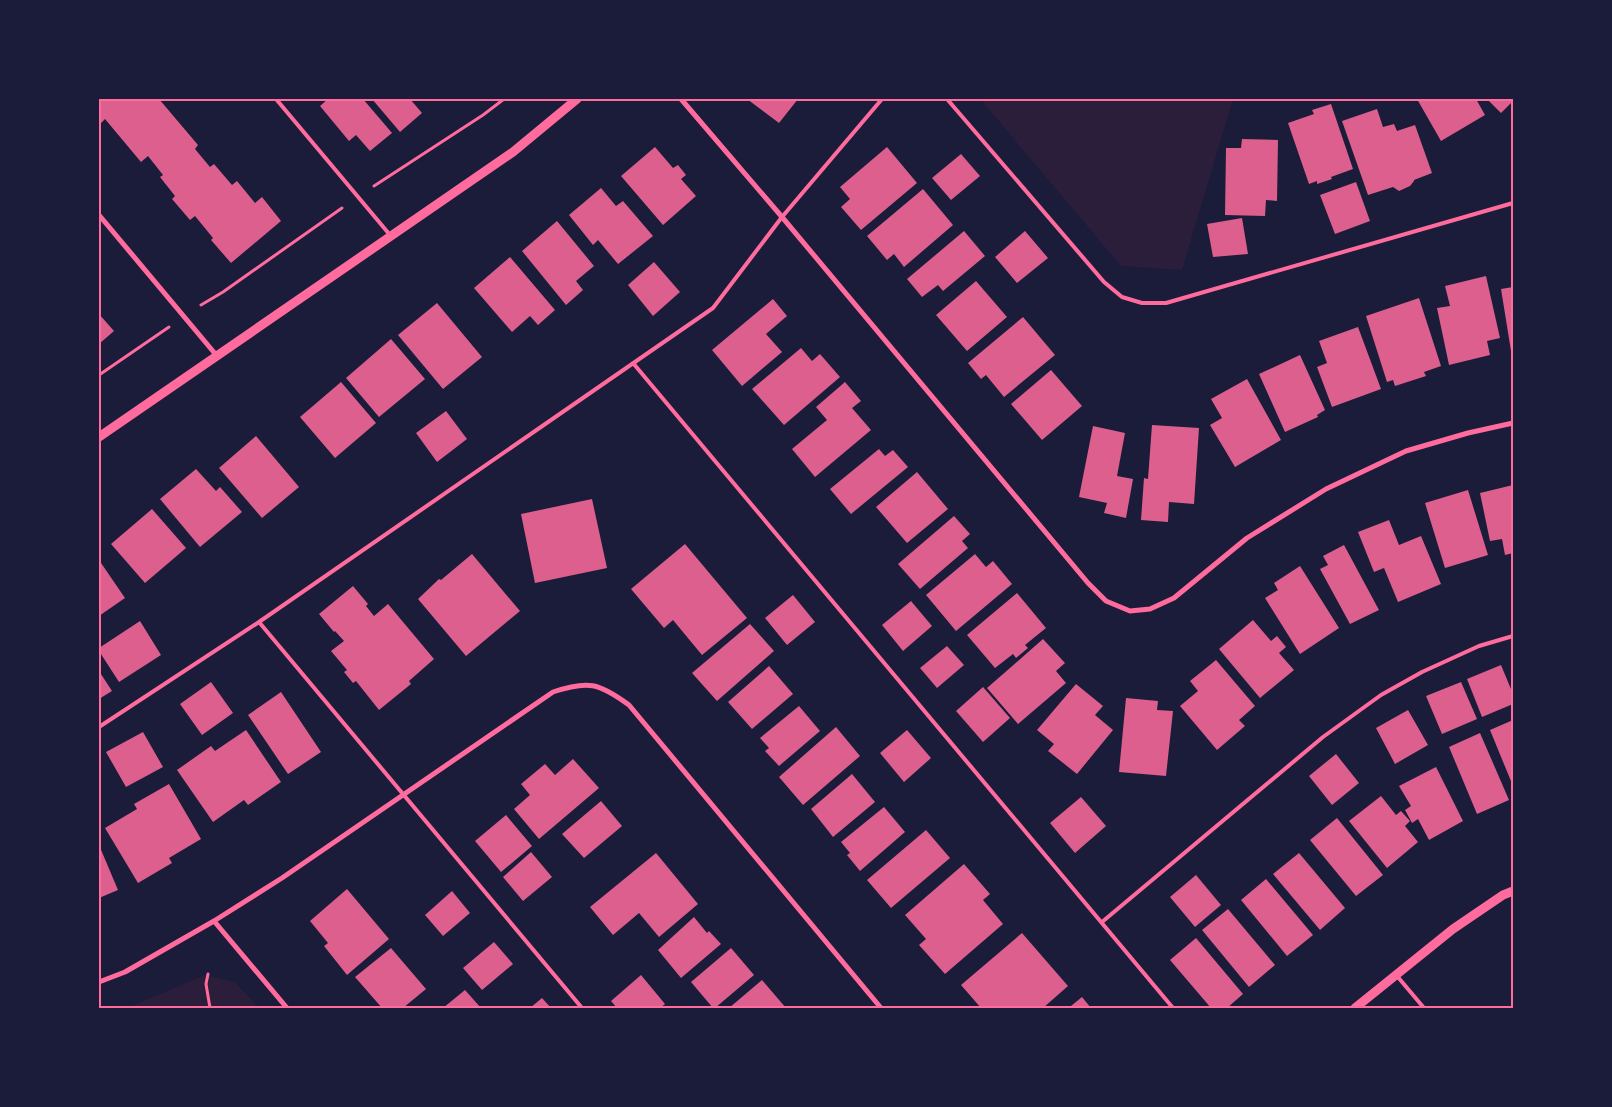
<svg xmlns="http://www.w3.org/2000/svg" width="1612" height="1107" font-family="Raleway,sans-serif">
  <style>
    .green { fill: #2a1e3b }
    .building { fill: #dd5f8e }
    .lines { fill: none; stroke-linecap: round; stroke-linejoin: round }
    .path { stroke: #ff6b9d; stroke-width: 3 }
    .service { stroke: #ff6b9d; stroke-width: 4 }
    .minor { stroke: #ff6b9d; stroke-width: 5 }
    .tertiary { stroke: #ff6b9d; stroke-width: 9 }
    .neatline { fill: none; stroke: #ff6b9d; stroke-width: 2 }
  </style>
  <rect width="100%" height="100%" fill="#1b1b3a"/>
  <path class="green" d="M 980,99 L 1233,99 L 1182,270 L 1121,266 Z
    M 205,975 L 235,982 L 259,1008 L 127,1008 Z"/>
  <path class="building" d="M 99,99 L 159,99 L 198,145 L 195,149 L 210,167 L 214,164 L 232,185 L 237,181 L 255,203 L 262,197 L 281,221 L 231,263 L 211,240 L 213,238 L 195,216 L 190,220 L 172,199 L 175,196 L 160,177 L 163,175 L 148,156 L 141,162 L 105,119 L 100,124 L 99,123 Z
    M 328,99 L 363,99 L 392,133 L 370,151 L 356,135 L 349,141 L 320,106 Z
    M 372,99 L 410,99 L 422,113 L 400,132 Z
    M 747,99 L 798,99 L 779,123 Z
    M 1417,99 L 1476,99 L 1485,115 L 1441,141 Z
    M 1487,99 L 1513,99 L 1513,101 L 1501,113 Z
    M 1331,104 L 1353,169 L 1331,177 L 1332,179 L 1317,184 L 1317,181 L 1309,184 L 1288,123 L 1314,114 L 1312,110 Z
    M 1377,109 L 1383,127 L 1394,124 L 1397,131 L 1415,125 L 1432,173 L 1414,180 L 1414,181 L 1410,186 L 1399,191 L 1393,187 L 1368,195 L 1342,121 Z
    M 1242,139 L 1278,140 L 1277,201 L 1266,200 L 1265,216 L 1225,215 L 1226,148 L 1241,148 Z
    M 655,147 L 673,168 L 678,165 L 686,175 L 681,179 L 696,196 L 663,225 L 621,176 Z
    M 887,147 L 917,183 L 861,230 L 841,207 L 850,199 L 840,187 Z
    M 961,154 L 980,176 L 951,200 L 932,178 Z
    M 1356,182 L 1370,221 L 1335,234 L 1320,195 Z
    M 601,188 L 616,206 L 623,201 L 653,236 L 618,264 L 598,240 L 593,245 L 569,215 Z
    M 923,189 L 953,225 L 904,267 L 894,254 L 887,260 L 867,236 Z
    M 1242,218 L 1248,254 L 1213,257 L 1207,224 Z
    M 557,221 L 594,266 L 576,281 L 583,290 L 566,305 L 522,251 Z
    M 964,231 L 985,256 L 943,291 L 938,285 L 922,297 L 907,279 Z
    M 1025,231 L 1048,258 L 1017,283 L 995,257 Z
    M 510,257 L 555,310 L 538,325 L 530,316 L 512,332 L 474,288 Z
    M 654,262 L 680,292 L 653,316 L 628,285 Z
    M 1486,276 L 1500,338 L 1487,341 L 1490,355 L 1449,365 L 1437,308 L 1450,306 L 1445,286 Z
    M 976,281 L 1007,317 L 967,351 L 936,315 Z
    M 1513,287 L 1513,351 L 1511,351 L 1501,289 Z
    M 1419,298 L 1441,366 L 1424,372 L 1426,376 L 1395,386 L 1393,380 L 1387,382 L 1366,316 Z
    M 773,299 L 787,316 L 766,334 L 782,352 L 742,386 L 712,350 Z
    M 437,303 L 482,357 L 443,389 L 398,335 Z
    M 99,314 L 114,331 L 99,344 Z
    M 1023,317 L 1055,355 L 1004,397 L 986,375 L 981,379 L 968,363 Z
    M 1358,327 L 1381,389 L 1332,407 L 1317,367 L 1327,363 L 1319,341 Z
    M 391,339 L 425,379 L 379,417 L 346,378 Z
    M 801,348 L 812,361 L 820,354 L 840,377 L 784,425 L 752,389 Z
    M 1300,355 L 1325,410 L 1317,415 L 1318,417 L 1285,432 L 1259,374 Z
    M 1051,370 L 1082,406 L 1042,440 L 1011,404 Z
    M 1247,379 L 1281,440 L 1235,467 L 1210,425 L 1222,418 L 1211,399 Z
    M 341,382 L 376,423 L 335,458 L 300,417 Z
    M 845,382 L 861,401 L 852,408 L 871,430 L 815,477 L 792,449 L 827,420 L 816,407 Z
    M 446,411 L 467,439 L 437,462 L 416,433 Z
    M 1152,425 L 1199,428 L 1194,504 L 1169,502 L 1168,522 L 1141,520 L 1144,478 L 1148,479 Z
    M 1093,426 L 1125,433 L 1117,476 L 1133,479 L 1126,518 L 1104,513 L 1107,503 L 1079,497 Z
    M 256,436 L 299,487 L 262,518 L 219,468 Z
    M 879,449 L 885,456 L 893,450 L 908,467 L 851,514 L 830,489 Z
    M 196,469 L 216,491 L 220,487 L 242,512 L 200,547 L 160,499 Z
    M 917,472 L 948,509 L 907,543 L 876,507 Z
    M 1513,485 L 1513,553 L 1505,555 L 1502,539 L 1490,541 L 1480,493 Z
    M 1468,490 L 1488,555 L 1445,568 L 1425,503 Z
    M 592,499 L 607,568 L 535,583 L 521,514 Z
    M 152,509 L 186,548 L 145,583 L 111,544 Z
    M 954,516 L 970,534 L 962,541 L 968,548 L 920,589 L 898,564 Z
    M 1389,520 L 1399,545 L 1421,536 L 1441,584 L 1398,602 L 1384,568 L 1374,572 L 1358,532 Z
    M 685,544 L 747,618 L 702,655 L 673,620 L 664,628 L 631,589 Z
    M 1344,545 L 1379,610 L 1350,624 L 1320,569 L 1328,565 L 1323,556 Z
    M 472,554 L 520,611 L 466,656 L 418,599 L 439,579 L 441,580 Z
    M 975,554 L 986,567 L 993,561 L 1012,584 L 956,631 L 926,595 Z
    M 99,560 L 125,598 L 99,616 Z
    M 1300,566 L 1339,628 L 1300,654 L 1265,598 L 1278,590 L 1274,583 Z
    M 353,586 L 368,604 L 366,606 L 374,616 L 388,604 L 434,659 L 409,681 L 411,684 L 379,710 L 356,681 L 353,683 L 344,672 L 347,670 L 331,651 L 344,641 L 335,631 L 334,632 L 319,614 Z
    M 1017,593 L 1046,628 L 1025,645 L 1028,648 L 1016,658 L 1013,654 L 995,668 L 967,635 Z
    M 793,595 L 815,622 L 787,645 L 765,618 Z
    M 911,601 L 932,626 L 903,651 L 882,625 Z
    M 1253,620 L 1271,641 L 1277,636 L 1286,647 L 1279,653 L 1294,670 L 1260,698 L 1219,649 Z
    M 140,621 L 161,655 L 119,682 L 99,651 L 99,648 Z
    M 750,624 L 774,651 L 717,701 L 692,673 Z
    M 1043,639 L 1065,663 L 1056,671 L 1066,683 L 1018,724 L 987,688 Z
    M 947,646 L 964,665 L 937,688 L 920,668 Z
    M 1216,660 L 1255,706 L 1239,720 L 1245,726 L 1217,750 L 1180,706 L 1198,691 L 1190,681 Z
    M 1501,665 L 1513,694 L 1513,704 L 1482,717 L 1467,679 Z
    M 769,666 L 793,694 L 752,729 L 728,702 Z
    M 99,671 L 112,691 L 99,699 Z
    M 211,682 L 233,713 L 202,735 L 180,704 Z
    M 1461,682 L 1477,719 L 1442,734 L 1426,696 Z
    M 1076,684 L 1103,706 L 1095,715 L 1113,730 L 1077,774 L 1048,751 L 1054,744 L 1037,730 Z
    M 983,687 L 1010,718 L 983,742 L 956,711 Z
    M 281,692 L 321,752 L 288,774 L 248,715 Z
    M 1126,698 L 1158,701 L 1157,710 L 1173,711 L 1166,776 L 1119,772 Z
    M 799,706 L 820,731 L 779,766 L 765,751 L 769,748 L 760,738 Z
    M 1408,710 L 1428,745 L 1395,764 L 1376,728 Z
    M 1513,720 L 1513,786 L 1490,730 Z
    M 836,727 L 860,756 L 803,805 L 779,777 Z
    M 246,730 L 281,782 L 248,805 L 244,800 L 213,822 L 177,770 L 211,746 L 215,751 Z
    M 907,730 L 931,758 L 904,782 L 880,753 Z
    M 143,732 L 163,767 L 126,787 L 106,752 Z
    M 1480,733 L 1509,800 L 1477,814 L 1449,747 Z
    M 1336,754 L 1359,783 L 1332,805 L 1309,776 Z
    M 573,759 L 599,788 L 539,839 L 514,809 L 530,795 L 521,784 L 545,764 L 555,775 Z
    M 1436,767 L 1463,821 L 1429,840 L 1418,819 L 1412,823 L 1405,810 L 1411,806 L 1399,786 Z
    M 852,774 L 875,802 L 833,837 L 811,809 Z
    M 169,784 L 201,839 L 169,858 L 172,863 L 138,883 L 105,828 L 137,809 L 134,804 Z
    M 1381,796 L 1396,815 L 1401,811 L 1410,821 L 1405,826 L 1418,842 L 1387,868 L 1349,821 Z
    M 1081,797 L 1106,826 L 1075,853 L 1050,823 Z
    M 601,801 L 622,826 L 584,858 L 562,834 Z
    M 884,807 L 905,832 L 860,871 L 847,855 L 850,853 L 841,842 Z
    M 506,815 L 532,846 L 501,872 L 475,841 Z
    M 1337,818 L 1383,875 L 1356,896 L 1310,840 Z
    M 926,830 L 950,858 L 891,908 L 867,880 Z
    M 99,845 L 118,890 L 99,898 Z
    M 531,852 L 552,877 L 523,901 L 503,877 Z
    M 656,853 L 698,904 L 659,937 L 639,913 L 613,935 L 590,907 Z
    M 1299,853 L 1345,908 L 1320,930 L 1273,874 Z
    M 964,864 L 990,894 L 983,900 L 1003,924 L 945,974 L 919,945 L 926,939 L 905,915 Z
    M 1196,875 L 1221,905 L 1195,927 L 1170,897 Z
    M 1266,879 L 1313,935 L 1287,956 L 1241,900 Z
    M 347,889 L 389,939 L 347,975 L 324,946 L 328,943 L 310,921 Z
    M 452,891 L 470,913 L 443,936 L 425,915 Z
    M 1228,909 L 1275,965 L 1249,987 L 1202,930 Z
    M 694,917 L 707,933 L 709,931 L 721,944 L 681,978 L 658,950 Z
    M 1022,933 L 1068,986 L 1043,1008 L 981,1008 L 961,985 Z
    M 1196,938 L 1243,994 L 1227,1008 L 1211,1008 L 1170,960 Z
    M 494,942 L 513,964 L 482,990 L 463,968 Z
    M 391,948 L 426,989 L 403,1008 L 382,1008 L 355,977 Z
    M 731,948 L 754,975 L 715,1008 L 713,1008 L 691,982 Z
    M 641,975 L 665,1004 L 660,1008 L 617,1008 L 611,1001 Z
    M 762,980 L 786,1008 L 729,1008 Z
    M 465,990 L 481,1008 L 443,1008 Z
    M 1082,997 L 1091,1008 L 1069,1008 L 1071,1006 Z
    M 542,998 L 551,1008 L 530,1008 Z"/>
  <g class="lines">
    <path class="path" d="M 374,186 L 483,115 L 504,99
      M 201,305 L 223,292 L 342,208
      M 99,375 L 169,327
      M 208,974 L 206,984 L 210,1008"/>
    <path class="service" d="M 276,99 L 390,235
      M 947,99 L 1104,282 L 1122,297 L 1142,303 L 1166,303 L 1513,203
      M 633,363 L 1173,1008
      M 259,622 L 582,1008
      M 99,727 L 259,622 L 713,308 L 782,217 L 882,99
      M 1102,922 L 1323,737 L 1381,695 L 1422,672 L 1479,646 L 1513,636
      M 1397,976 L 1424,1008"/>
    <path class="minor" d="M 681,99 L 782,217 L 1088,583 L 1106,601 L 1130,611 L 1150,609 L 1174,598 L 1247,538 L 1326,489 L 1406,451 L 1468,433 L 1513,423
      M 99,215 L 217,356
      M 214,921 L 287,1008
      M 99,982 L 125,972 L 214,921 L 282,878 L 553,692 C 588,680 599,683 629,705 L 881,1008"/>
    <path class="tertiary" d="M 99,437 L 513,152 L 577,99
      M 1355,1008 L 1453,929 L 1503,895 L 1513,891"/>
  </g>
  <rect width="1612" height="1107" fill="none" stroke="#1b1b3a" stroke-width="200"/>
  <rect x="100" y="100" width="1412" height="907" class="neatline"/>
</svg>
